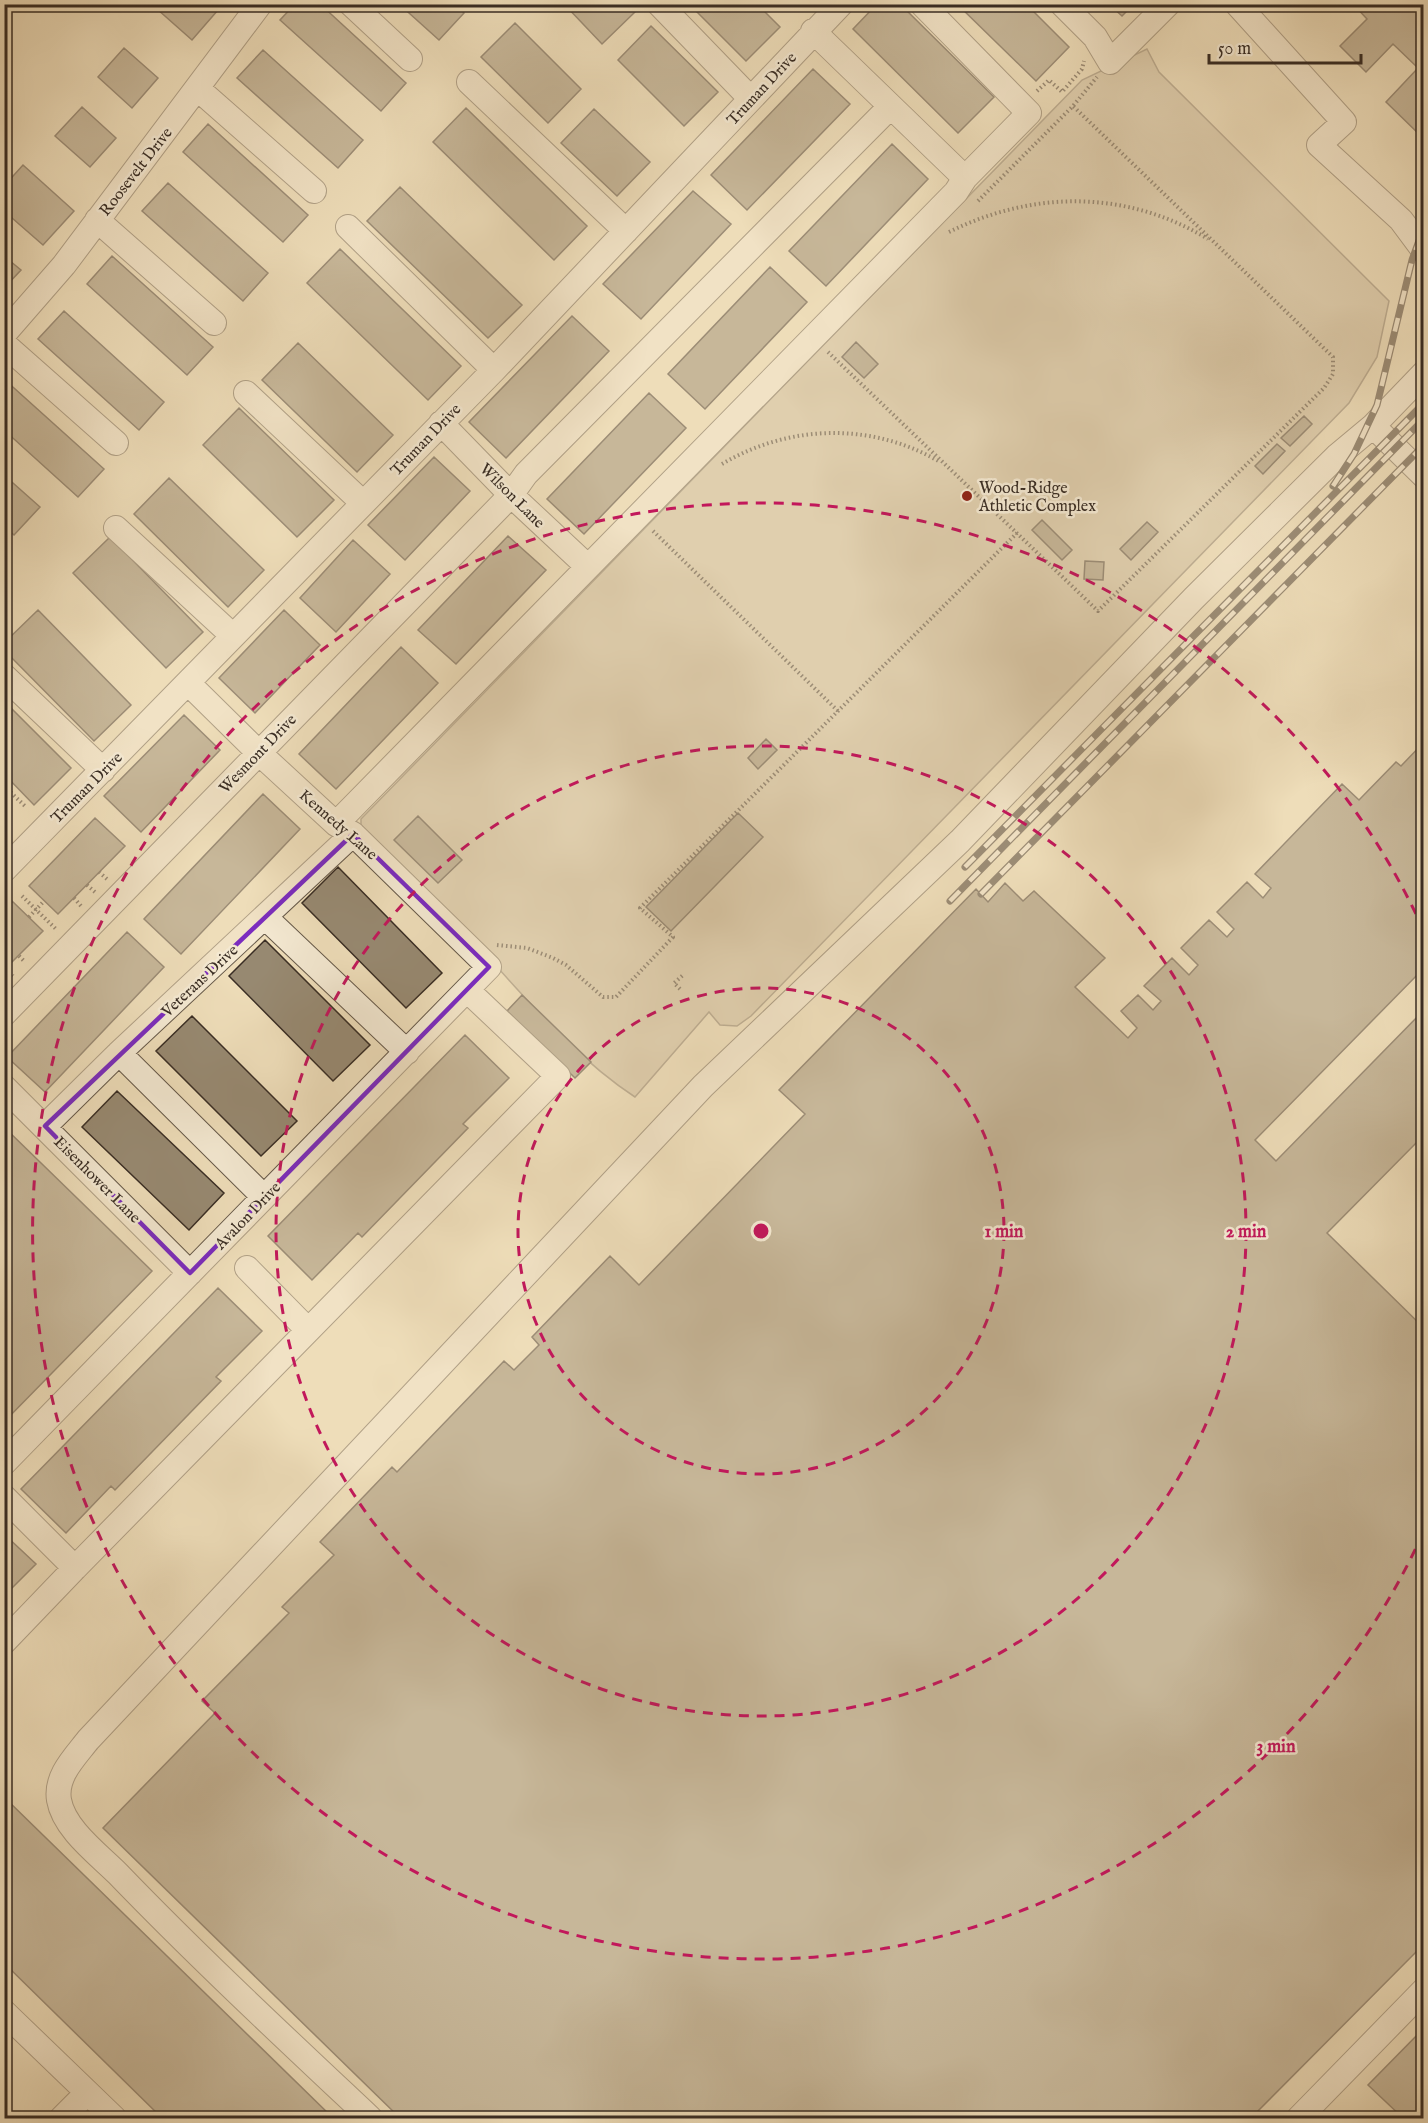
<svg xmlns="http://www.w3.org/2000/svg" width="1428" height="2123" font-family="'IM FELL English',serif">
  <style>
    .green { fill: #cfbfa0; stroke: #847662; stroke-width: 1.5 }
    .building { fill: #978971; stroke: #392d24; stroke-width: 1.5 }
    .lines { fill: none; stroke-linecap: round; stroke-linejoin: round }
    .minor-casing { stroke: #665949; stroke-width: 26 }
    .path { stroke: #392d24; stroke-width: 4; stroke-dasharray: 1.5 3; stroke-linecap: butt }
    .minor { stroke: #f4e9d2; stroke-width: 24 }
    .rail-casing { stroke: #392d24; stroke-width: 7 }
    .rail { stroke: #f4e9d2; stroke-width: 4.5; stroke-dasharray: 14; stroke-linecap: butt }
    .marked { fill: none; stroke: #7b2cbf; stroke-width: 4.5; stroke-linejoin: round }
    .ring { fill: none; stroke: #c2185b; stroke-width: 3; stroke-dasharray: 10 8 }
    .poi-dot { fill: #8f2418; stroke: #f4e9d2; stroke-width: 2 }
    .labels { text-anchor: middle; stroke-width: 5; stroke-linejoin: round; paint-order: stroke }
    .street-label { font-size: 16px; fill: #392d24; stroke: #f4e9d2 }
    .poi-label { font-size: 16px; fill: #392d24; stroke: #f4e9d2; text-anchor: start }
    .centre { fill: #c2185b; stroke: #f4e9d2; stroke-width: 3 }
    .ring-label { font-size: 18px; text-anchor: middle; font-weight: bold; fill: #c2185b; stroke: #f4e9d2; stroke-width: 5; stroke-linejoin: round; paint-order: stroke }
  </style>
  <rect width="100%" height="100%" fill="#eeddb9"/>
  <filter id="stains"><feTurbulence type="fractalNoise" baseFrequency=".00333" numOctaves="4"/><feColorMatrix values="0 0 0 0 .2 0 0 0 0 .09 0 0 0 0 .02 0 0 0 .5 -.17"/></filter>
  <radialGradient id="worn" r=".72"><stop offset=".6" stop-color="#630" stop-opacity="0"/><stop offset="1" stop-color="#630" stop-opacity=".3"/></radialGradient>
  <path class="green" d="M 1147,49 L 1159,72 L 1389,301 L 1377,357 L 1349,403 L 751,1016 L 737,1026 L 720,1025 L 709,1012 L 635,1097 C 574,1057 526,998 477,945 C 440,905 400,868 361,829 L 361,819 L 1082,80 Z"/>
  <path class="building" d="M 162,4 L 212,4 L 218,10 L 192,40 L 157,9 Z
    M 295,4 L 320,4 L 406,83 L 381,111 L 280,20 Z
    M 399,4 L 456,4 L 464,13 L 439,40 Z
    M 564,4 L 629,4 L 636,11 L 602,44 Z
    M 689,4 L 757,4 L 780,27 L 746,61 Z
    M 877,4 L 900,4 L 994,97 L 958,133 L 853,29 Z
    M 957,4 L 1026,4 L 1069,47 L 1036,81 Z
    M 1101,4 L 1134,4 L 1122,16 L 1111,6 L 1107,10 Z
    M 1353,4 L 1424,4 L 1421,136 L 1386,102 L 1418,68 L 1393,44 L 1366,72 L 1340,46 L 1367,19 Z
    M 515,23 L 581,89 L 548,123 L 481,57 Z
    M 651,26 L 718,92 L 684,126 L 618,60 Z
    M 124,48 L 158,78 L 132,108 L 98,77 Z
    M 263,50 L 363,140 L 338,168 L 237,78 Z
    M 813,69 L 850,104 L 747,210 L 711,175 Z
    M 82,107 L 116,138 L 90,167 L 55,136 Z
    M 466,108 L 587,226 L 554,260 L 433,142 Z
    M 594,109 L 650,162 L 617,196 L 561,143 Z
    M 208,124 L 308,215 L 283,242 L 183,152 Z
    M 892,144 L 928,179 L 826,286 L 789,251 Z
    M 23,165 L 74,211 L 43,245 L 4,211 L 4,186 Z
    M 168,183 L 268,273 L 243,301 L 142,211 Z
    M 400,187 L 522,305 L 488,338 L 367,221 Z
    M 693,191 L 731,224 L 641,319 L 603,284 Z
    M 340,249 L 461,366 L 428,400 L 307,283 Z
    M 4,256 L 21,270 L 4,288 Z
    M 112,256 L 213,347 L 187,375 L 87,284 Z
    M 770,267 L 807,302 L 705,409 L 668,374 Z
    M 64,311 L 164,402 L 139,430 L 38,339 Z
    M 572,316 L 609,351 L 506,458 L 469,422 Z
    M 856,342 L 878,364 L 864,378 L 842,357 Z
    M 298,343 L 393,435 L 357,472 L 262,380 Z
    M 4,379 L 104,469 L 78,497 L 4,430 Z
    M 649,393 L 686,428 L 584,534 L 547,499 Z
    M 239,408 L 334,500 L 297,537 L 203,445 Z
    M 1304,416 L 1312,424 L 1290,446 L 1281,438 Z
    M 1277,444 L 1285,451 L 1263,474 L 1255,466 Z
    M 434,457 L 470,491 L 405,560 L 368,525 Z
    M 4,475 L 40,507 L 14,535 L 4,526 Z
    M 169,478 L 264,570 L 228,607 L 134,514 Z
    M 1042,520 L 1072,550 L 1062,560 L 1032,530 Z
    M 1147,522 L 1158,532 L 1131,560 L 1120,549 Z
    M 508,536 L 546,570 L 456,664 L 418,630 Z
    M 110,537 L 203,632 L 166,668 L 73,573 Z
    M 353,540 L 390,574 L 336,632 L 300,598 Z
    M 1085,561 L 1104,562 L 1103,580 L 1084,579 Z
    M 38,610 L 131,705 L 94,741 L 4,650 L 4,643 Z
    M 284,610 L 320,645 L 255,713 L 219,678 Z
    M 401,647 L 438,683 L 336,789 L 299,754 Z
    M 4,701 L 71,768 L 34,805 L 4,774 Z
    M 184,715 L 220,750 L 141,832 L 104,796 Z
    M 766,739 L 777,750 L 758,769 L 748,758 Z
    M 1424,742 L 1424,968 L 1255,1140 L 1276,1161 L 1424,1010 L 1424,1135 L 1327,1233 L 1424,1328 L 1424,1944 L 1251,2118 L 400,2118 L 103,1828 L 215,1713 L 202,1701 L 289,1613 L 282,1607 L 334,1555 L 320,1542 L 392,1467 L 397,1472 L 504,1361 L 514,1370 L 539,1345 L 532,1337 L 610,1256 L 639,1285 L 805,1114 L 779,1090 L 976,889 L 988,902 L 1005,883 L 1023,901 L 1034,891 L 1105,958 L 1075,987 L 1128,1038 L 1137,1028 L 1121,1011 L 1138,995 L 1153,1010 L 1161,1001 L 1144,986 L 1172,958 L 1189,975 L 1198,965 L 1181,948 L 1209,920 L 1227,937 L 1234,929 L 1217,912 L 1247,882 L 1263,898 L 1271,888 L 1255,874 L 1342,784 L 1359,800 L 1396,762 L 1401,766 Z
    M 263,794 L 300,829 L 181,954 L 144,919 Z
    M 738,813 L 763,837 L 671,931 L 646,907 Z
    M 418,816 L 462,860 L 438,883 L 394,840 Z
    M 95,818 L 125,846 L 58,914 L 29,886 Z
    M 338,867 L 442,973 L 406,1008 L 302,903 Z
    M 12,901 L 43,931 L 4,970 L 4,909 Z
    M 127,932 L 164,967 L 45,1092 L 7,1057 Z
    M 265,940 L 370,1045 L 333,1081 L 229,976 Z
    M 522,995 L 591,1062 L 575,1078 L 507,1011 Z
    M 192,1016 L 297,1121 L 261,1156 L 156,1051 Z
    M 465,1035 L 509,1078 L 463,1124 L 468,1128 L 362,1237 L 358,1233 L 312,1280 L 268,1236 Z
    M 117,1091 L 224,1193 L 189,1230 L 82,1127 Z
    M 4,1127 L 152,1271 L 4,1422 Z
    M 218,1288 L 262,1331 L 216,1377 L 221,1381 L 115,1490 L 111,1486 L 66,1533 L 21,1489 Z
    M 4,1534 L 36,1564 L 4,1596 Z
    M 4,1797 L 333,2118 L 162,2118 L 4,1963 Z
    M 1424,2028 L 1424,2118 L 1403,2118 L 1368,2085 Z"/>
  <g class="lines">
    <defs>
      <path id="minor" d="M 351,4 L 410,59
        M 659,4 L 751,99
        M 1062,4 L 1095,37 L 1110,62 L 1168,4
        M 1237,4 L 1344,122 L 1319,145 L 1401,220 L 1424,251
        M 813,31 L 965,178 L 1029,113 L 922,4
        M 469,82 L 626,231
        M 198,89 L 314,191
        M 97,220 L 214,323
        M 348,227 L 494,370
        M 4,334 L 64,265 L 260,4
        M 4,344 L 116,443
        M 1424,373 L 1373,426 L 1424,476
        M 246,393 L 363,503
        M 441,423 L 511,495 L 587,566
        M 116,528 L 233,636
        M 4,676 L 103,770
        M 336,824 L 956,192 L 965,178
        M 4,870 L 494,370 L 841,4
        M 266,918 L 407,1052
        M 4,1014 L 511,495 L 526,474 L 890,107
        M 119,1053 L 264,1197
        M 4,1087 L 190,1273
        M 45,1126 L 119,1053 L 353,834
        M 247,1268 L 308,1330
        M 4,1463 L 489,967 L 353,834 L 336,824 L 258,752 L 188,683
        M 4,1497 L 75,1568 L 4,1642
        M 75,1568 L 558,1076 L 467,990
        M 4,2012 L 114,2118
        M 62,2118 L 87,2093
        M 370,2118 C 285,2038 199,1958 118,1874 C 98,1854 64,1829 59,1800 C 55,1776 75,1757 88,1740 L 703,1086 L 960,841 L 1194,598 L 1337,456 L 1373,426
        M 1299,2118 L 1424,1990"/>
    </defs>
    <use href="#minor" class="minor-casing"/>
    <path class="path" d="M 1037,91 L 1049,80 L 1062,92 L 1082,69 L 1084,61
      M 978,201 L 1073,106 L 1097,77
      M 949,232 C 1034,190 1127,190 1208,239
      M 828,352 L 1098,611 L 1324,388 L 1333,374 L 1333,357 L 1073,106
      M 722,464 C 790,424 872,422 940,462
      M 653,531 L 838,711
      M 4,786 L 26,807
      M 4,826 L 6,828
      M 99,872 L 107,879
      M 87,885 L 95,892
      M 22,896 L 57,930
      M 74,898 L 81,906
      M 29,917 L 44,901
      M 497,945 L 527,948 L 553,958 L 566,965 L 603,997 L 616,997 L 673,937 L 640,908 L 1017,533
      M 19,956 L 25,962
      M 6,969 L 13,976
      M 680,989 L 674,983 L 683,975"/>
    <use href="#minor" class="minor"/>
    <defs>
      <path id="rail" d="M 1333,486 L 1354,454 L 1377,405 L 1412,260 L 1424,227
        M 965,867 L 1424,403
        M 981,894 L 1424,445
        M 950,901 L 1424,419"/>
    </defs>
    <use href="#rail" class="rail-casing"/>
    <use href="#rail" class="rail"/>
  </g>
  <path d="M0 0H1428V2123H0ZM 353,834 L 489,967 L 190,1273 L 45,1126 Z" fill="#eeddb9" fill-opacity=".55" fill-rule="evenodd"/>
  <path class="marked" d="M 353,834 L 489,967 L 190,1273 L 45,1126 Z"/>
  <g class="ring">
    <circle cx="761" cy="1231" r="243"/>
    <circle cx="761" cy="1231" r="485"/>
    <path d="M1423 1533A728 728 0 1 1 1423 929"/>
  </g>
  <circle class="poi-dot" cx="967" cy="496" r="6"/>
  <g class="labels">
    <g class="street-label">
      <text transform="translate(761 88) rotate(-47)" y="6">Truman Drive</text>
      <text transform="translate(135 171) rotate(-52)" y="6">Roosevelt Drive</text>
      <text transform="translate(425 439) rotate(-46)" y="6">Truman Drive</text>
      <text transform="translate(513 495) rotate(45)" y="6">Wilson Lane</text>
      <text transform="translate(257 753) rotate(-46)" y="6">Wesmont Drive</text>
      <text transform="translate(86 787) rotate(-45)" y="6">Truman Drive</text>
      <text transform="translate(339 824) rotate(41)" y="6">Kennedy Lane</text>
      <text transform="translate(199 980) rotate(-43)" y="6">Veterans Drive</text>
      <text transform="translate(98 1179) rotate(45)" y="6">Eisenhower Lane</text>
      <text transform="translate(247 1215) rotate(-46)" y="6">Avalon Drive</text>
    </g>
    <g class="poi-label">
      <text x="979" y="493">Wood-Ridge<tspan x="979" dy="18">Athletic Complex</tspan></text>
    </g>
  </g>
  <circle cx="761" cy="1231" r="9" class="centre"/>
  <g class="ring-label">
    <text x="1004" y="1237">1 min</text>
    <text x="1246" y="1237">2 min</text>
    <text x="1276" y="1752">3 min</text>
  </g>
  <rect width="1428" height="2123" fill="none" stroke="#eeddb9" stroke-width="24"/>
  <rect x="6" y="6" width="1416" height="2111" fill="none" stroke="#392d24" stroke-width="3"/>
  <rect x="12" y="12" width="1404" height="2099" fill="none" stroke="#392d24" stroke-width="1.5"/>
  <path d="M1209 54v9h152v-9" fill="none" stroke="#392d24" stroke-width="3"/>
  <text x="1218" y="54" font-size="18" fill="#392d24" stroke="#f4e9d2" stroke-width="4.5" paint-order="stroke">50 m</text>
  <rect width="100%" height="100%" filter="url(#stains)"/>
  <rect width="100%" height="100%" fill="url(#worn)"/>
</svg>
